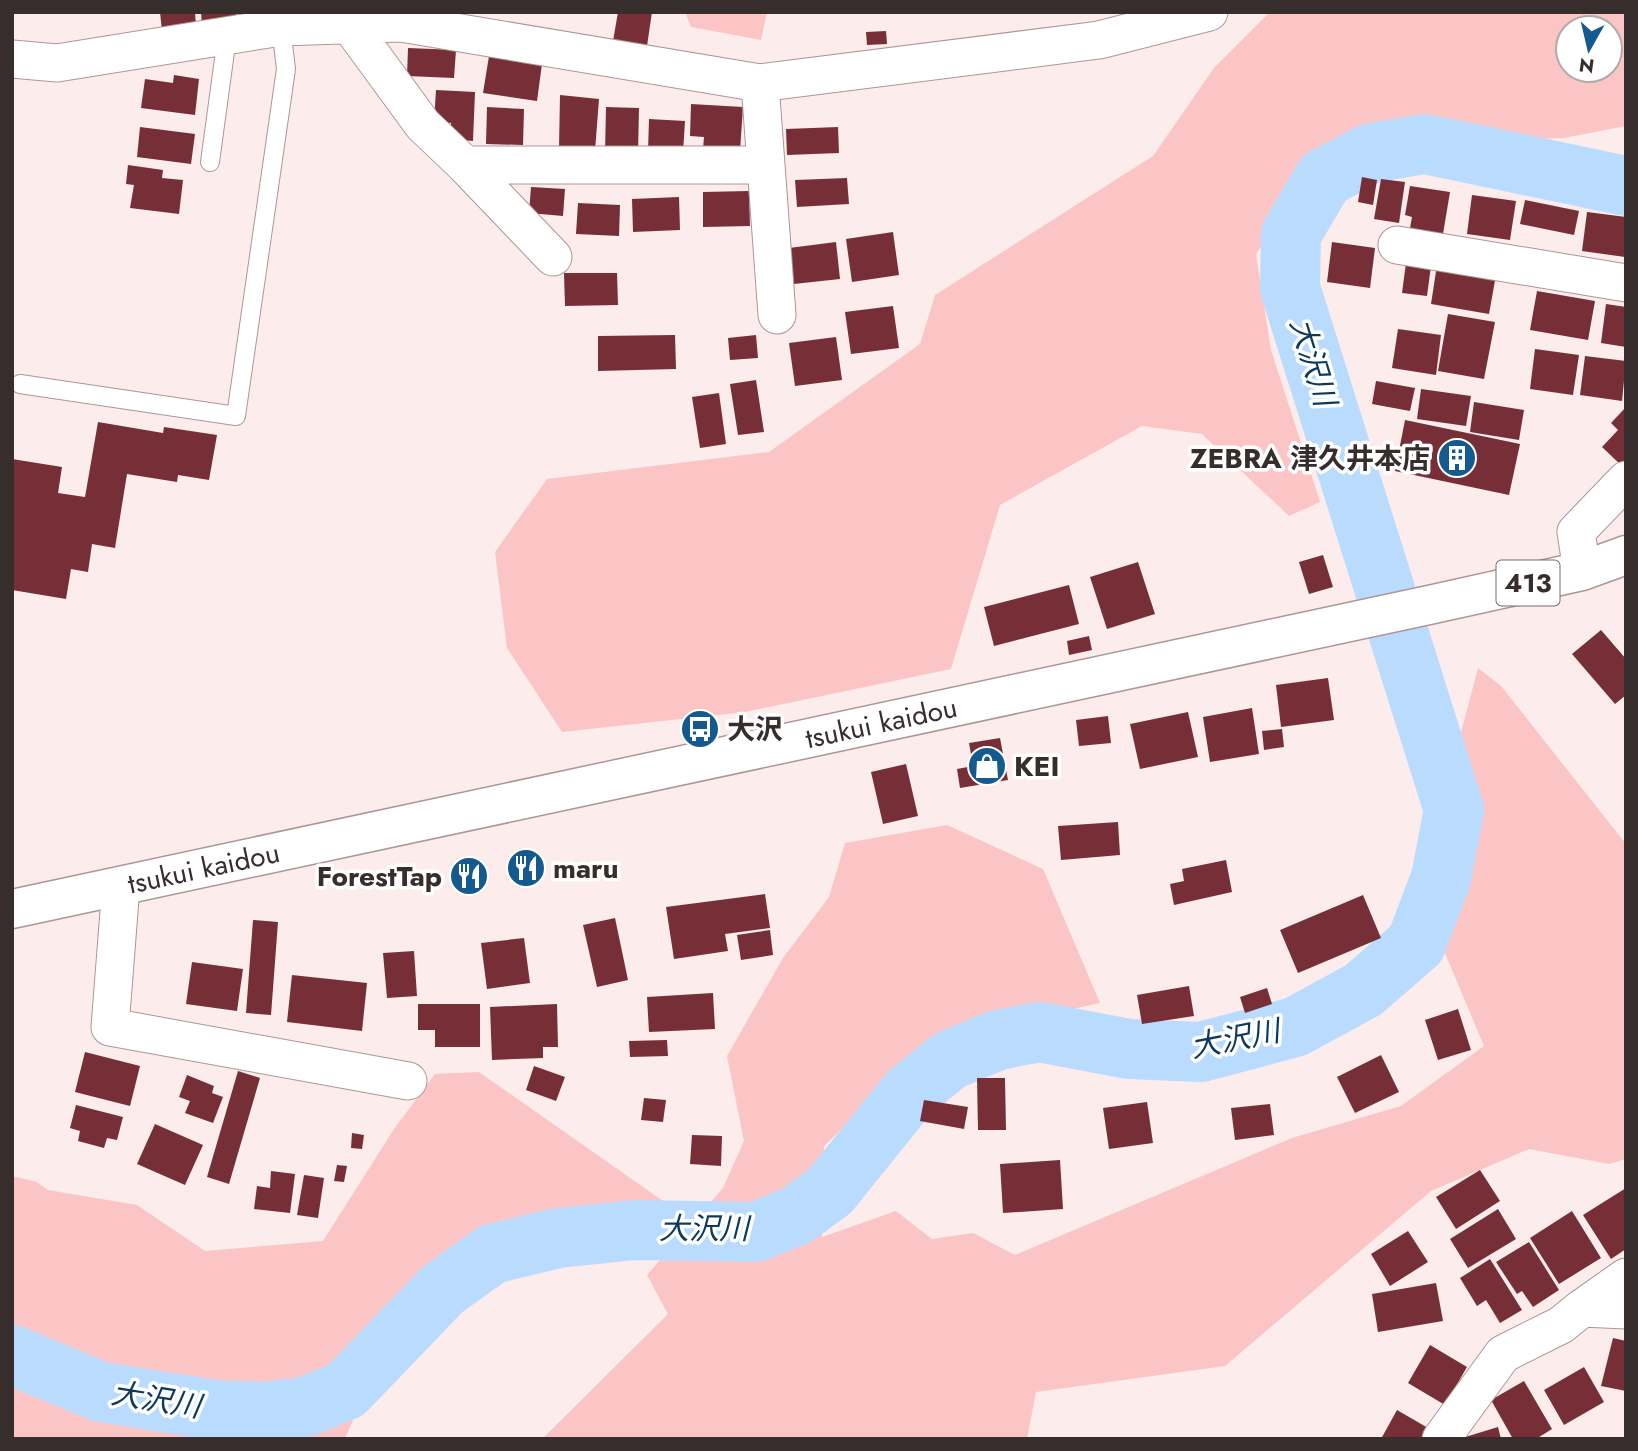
<svg xmlns="http://www.w3.org/2000/svg" width="1638" height="1451" font-family="Jost,'Noto Sans JP',sans-serif">
  <style>
    .green { fill: #fbc5c6; fill-rule: evenodd }
    .lines { fill: none; stroke-linecap: round; stroke-linejoin: round }
    .river { stroke: #b9dcfe; stroke-width: 60 }
    .building { fill: #762f36 }
    .service-casing { stroke: #ae9696; stroke-width: 20 }
    .minor-casing { stroke: #ae9696; stroke-width: 39 }
    .trunk-casing { stroke: #ae9696; stroke-width: 41 }
    .service { stroke: #fff; stroke-width: 18 }
    .minor { stroke: #fff; stroke-width: 37 }
    .trunk { stroke: #fff; stroke-width: 38 }
    .labels { text-anchor: middle; stroke-width: 7; stroke-linejoin: round; paint-order: stroke }
    .shield { fill: #fff; stroke: #736c6c; stroke-width: 2 }
    .shield-label { font-size: 26px; font-weight: bold; fill: #372d2d }
    .poi-label { font-size: 28px; font-weight: bold; fill: #372d2d; stroke: #fff; text-anchor: start }
    .street-label { font-size: 28px; fill: #372d2d; stroke: #fff }
    .water-label { font-size: 30px; font-style: italic; fill: #0c395c; stroke: #fff }
  </style>
  <rect width="100%" height="100%" fill="#fcecec"/>
  <path class="green" d="M 685,12 L 767,12 L 761,40 L 691,27 Z
    M 1270,12 L 1626,12 L 1626,126 L 1564,138 L 1375,143 L 1309,174 L 1256,254 L 1271,350 L 1320,502 L 1289,516 L 1202,434 L 1142,426 L 1000,505 L 951,669 L 745,712 L 562,732 L 507,648 L 495,552 L 547,479 L 769,452 L 920,344 L 935,295 L 1153,156 L 1214,68 ZM 1568,28 L 1610,28 L 1610,70 L 1568,70 Z
    M 1478,668 L 1501,686 L 1626,844 L 1626,1159 L 1609,1164 L 1529,1149 L 1431,1191 L 1225,1366 L 1036,1392 L 1027,1439 L 542,1439 L 668,1314 L 647,1275 L 723,1188 L 744,1141 L 727,1056 L 783,958 L 829,897 L 845,843 L 947,825 L 1043,869 L 1100,1003 L 936,1039 L 824,1146 L 822,1237 L 896,1211 L 932,1239 L 973,1233 L 1015,1255 L 1292,1138 L 1401,1106 L 1484,1046 L 1434,927 L 1459,740 Z
    M 479,1072 L 663,1201 L 613,1259 L 479,1244 L 372,1341 L 358,1408 L 345,1439 L 12,1439 L 12,1176 L 37,1182 L 48,1190 L 137,1205 L 205,1251 L 323,1241 L 394,1129 L 435,1074 Z"/>
  <g class="lines">
    <path class="river" d="M 12,1355 L 101,1392 L 214,1410 L 262,1412 L 305,1407 L 346,1390 L 442,1290 L 492,1254 L 558,1238 L 635,1230 L 756,1232 L 797,1215 L 830,1191 L 909,1093 L 950,1060 L 998,1040 L 1039,1032 L 1129,1049 L 1201,1052 L 1295,1027 L 1363,990 L 1416,944 L 1441,878 L 1454,810 L 1290,288 L 1291,234 L 1324,178 L 1371,153 L 1425,144 L 1626,186"/>
  </g>
  <path class="building" d="M 160,12 L 195,12 L 196,27 L 162,31 Z
    M 201,12 L 236,12 L 237,23 L 202,26 Z
    M 618,12 L 652,12 L 647,46 L 613,41 Z
    M 886,31 L 887,44 L 867,45 L 866,32 Z
    M 408,48 L 456,50 L 454,78 L 407,76 Z
    M 489,56 L 542,64 L 537,101 L 483,93 Z
    M 174,75 L 199,79 L 195,115 L 141,108 L 145,79 L 173,83 Z
    M 436,90 L 475,92 L 473,141 L 451,139 L 451,123 L 434,122 Z
    M 560,95 L 599,99 L 595,151 L 559,148 Z
    M 691,104 L 743,107 L 740,151 L 703,149 L 704,137 L 690,136 Z
    M 487,107 L 524,109 L 523,145 L 486,144 Z
    M 606,107 L 639,108 L 638,155 L 605,154 Z
    M 649,119 L 685,121 L 683,153 L 648,151 Z
    M 140,127 L 195,134 L 191,164 L 137,157 Z
    M 838,127 L 839,153 L 787,155 L 786,129 Z
    M 128,165 L 163,170 L 162,178 L 183,180 L 179,214 L 130,208 L 134,185 L 126,184 Z
    M 1362,177 L 1377,180 L 1373,205 L 1358,202 Z
    M 847,178 L 849,204 L 797,207 L 795,180 Z
    M 1381,179 L 1405,182 L 1399,223 L 1374,219 Z
    M 1410,186 L 1450,192 L 1443,234 L 1410,228 L 1412,217 L 1405,215 Z
    M 531,187 L 565,189 L 563,216 L 529,213 Z
    M 749,191 L 750,226 L 703,227 L 703,192 Z
    M 1472,195 L 1516,201 L 1510,240 L 1467,234 Z
    M 679,197 L 680,230 L 633,232 L 632,199 Z
    M 1525,200 L 1579,211 L 1574,235 L 1520,224 Z
    M 578,203 L 620,205 L 619,236 L 576,234 Z
    M 1587,212 L 1626,217 L 1625,257 L 1582,251 Z
    M 893,232 L 899,275 L 852,282 L 846,239 Z
    M 836,242 L 840,279 L 794,284 L 789,248 Z
    M 1332,242 L 1375,248 L 1370,288 L 1327,282 Z
    M 1406,263 L 1431,266 L 1427,296 L 1402,293 Z
    M 1437,265 L 1496,275 L 1489,314 L 1431,304 Z
    M 564,273 L 617,273 L 618,305 L 565,306 Z
    M 1537,291 L 1595,301 L 1588,340 L 1530,330 Z
    M 1606,304 L 1626,307 L 1626,347 L 1601,343 Z
    M 893,306 L 899,348 L 851,354 L 845,312 Z
    M 1448,314 L 1495,322 L 1484,379 L 1438,371 Z
    M 1398,329 L 1441,335 L 1436,375 L 1392,368 Z
    M 675,335 L 676,369 L 598,371 L 598,336 Z
    M 756,335 L 758,358 L 730,360 L 728,338 Z
    M 836,337 L 842,380 L 795,386 L 789,343 Z
    M 1535,349 L 1579,355 L 1573,395 L 1530,389 Z
    M 1585,356 L 1626,361 L 1622,401 L 1580,395 Z
    M 756,380 L 764,432 L 738,435 L 730,384 Z
    M 1376,381 L 1415,388 L 1410,411 L 1372,404 Z
    M 1421,389 L 1471,396 L 1466,426 L 1417,419 Z
    M 719,393 L 726,444 L 700,448 L 692,397 Z
    M 1474,402 L 1524,410 L 1519,440 L 1470,432 Z
    M 1626,407 L 1626,463 L 1622,466 L 1602,447 L 1618,430 L 1611,423 Z
    M 1405,420 L 1520,444 L 1509,495 L 1395,471 Z
    M 98,422 L 163,433 L 164,427 L 217,435 L 209,480 L 178,475 L 177,482 L 127,474 L 115,548 L 92,544 L 88,572 L 71,569 L 66,599 L 12,590 L 12,459 L 62,467 L 58,493 L 85,497 Z
    M 1323,555 L 1333,587 L 1309,594 L 1299,562 Z
    M 1138,562 L 1155,614 L 1107,629 L 1090,577 Z
    M 1069,585 L 1079,624 L 994,646 L 984,607 Z
    M 1601,630 L 1626,659 L 1626,695 L 1615,704 L 1572,654 Z
    M 1089,636 L 1092,650 L 1069,655 L 1067,641 Z
    M 1328,678 L 1334,720 L 1281,727 L 1276,685 Z
    M 1252,708 L 1259,754 L 1210,762 L 1203,717 Z
    M 1188,712 L 1198,757 L 1140,769 L 1130,724 Z
    M 1108,716 L 1111,743 L 1079,746 L 1076,720 Z
    M 1282,729 L 1284,747 L 1264,750 L 1262,731 Z
    M 1000,738 L 1008,780 L 960,788 L 957,769 L 973,766 L 969,743 Z
    M 906,764 L 918,816 L 883,824 L 871,772 Z
    M 1118,822 L 1120,855 L 1061,860 L 1058,826 Z
    M 1226,860 L 1232,892 L 1174,905 L 1170,884 L 1184,881 L 1182,869 Z
    M 765,894 L 770,928 L 725,934 L 728,951 L 674,959 L 666,907 Z
    M 1363,895 L 1381,938 L 1298,973 L 1280,930 Z
    M 615,918 L 628,980 L 597,987 L 583,925 Z
    M 253,920 L 278,922 L 271,1015 L 246,1013 Z
    M 770,930 L 773,955 L 741,960 L 737,935 Z
    M 524,938 L 530,983 L 487,989 L 481,943 Z
    M 414,951 L 417,996 L 387,998 L 383,953 Z
    M 192,962 L 243,969 L 237,1011 L 186,1004 Z
    M 292,975 L 367,983 L 362,1031 L 287,1022 Z
    M 1189,986 L 1194,1016 L 1142,1024 L 1137,995 Z
    M 1267,988 L 1272,1004 L 1245,1013 L 1240,997 Z
    M 713,993 L 715,1029 L 649,1032 L 647,997 Z
    M 418,1004 L 480,1004 L 480,1047 L 435,1047 L 435,1030 L 418,1030 Z
    M 557,1004 L 558,1047 L 543,1047 L 543,1058 L 492,1060 L 490,1007 Z
    M 1458,1009 L 1471,1050 L 1438,1060 L 1425,1020 Z
    M 667,1040 L 668,1056 L 630,1057 L 629,1041 Z
    M 85,1052 L 140,1066 L 130,1106 L 75,1092 Z
    M 1381,1055 L 1399,1092 L 1355,1113 L 1337,1077 Z
    M 534,1066 L 565,1077 L 556,1101 L 526,1090 Z
    M 238,1071 L 260,1078 L 229,1184 L 207,1177 Z
    M 187,1075 L 214,1086 L 212,1093 L 223,1097 L 213,1123 L 185,1113 L 190,1101 L 179,1097 Z
    M 977,1078 L 1005,1078 L 1006,1130 L 978,1130 Z
    M 644,1098 L 666,1100 L 663,1122 L 641,1120 Z
    M 924,1100 L 968,1107 L 964,1129 L 920,1121 Z
    M 1147,1102 L 1153,1143 L 1109,1149 L 1103,1108 Z
    M 1270,1104 L 1274,1135 L 1235,1140 L 1231,1108 Z
    M 76,1105 L 123,1117 L 117,1140 L 107,1138 L 104,1148 L 78,1141 L 80,1131 L 70,1128 Z
    M 155,1124 L 203,1145 L 185,1185 L 137,1164 Z
    M 352,1133 L 364,1135 L 362,1149 L 351,1148 Z
    M 692,1135 L 722,1136 L 721,1166 L 690,1164 Z
    M 1060,1160 L 1063,1209 L 1003,1213 L 1000,1164 Z
    M 337,1165 L 347,1166 L 344,1182 L 334,1181 Z
    M 1480,1170 L 1500,1201 L 1456,1229 L 1436,1197 Z
    M 271,1171 L 295,1174 L 290,1213 L 254,1209 L 257,1186 L 270,1188 Z
    M 304,1175 L 324,1178 L 318,1218 L 297,1215 Z
    M 1626,1188 L 1626,1249 L 1611,1259 L 1583,1215 Z
    M 1498,1209 L 1516,1239 L 1468,1268 L 1450,1239 Z
    M 1572,1211 L 1601,1258 L 1559,1284 L 1530,1238 Z
    M 1408,1231 L 1428,1262 L 1390,1286 L 1371,1254 Z
    M 1529,1242 L 1559,1290 L 1533,1307 L 1522,1291 L 1517,1294 L 1496,1262 Z
    M 1490,1259 L 1522,1310 L 1500,1323 L 1486,1300 L 1477,1306 L 1460,1278 Z
    M 1436,1283 L 1443,1321 L 1378,1332 L 1372,1294 Z
    M 1613,1338 L 1626,1341 L 1626,1391 L 1601,1386 Z
    M 1430,1345 L 1467,1367 L 1445,1405 L 1408,1383 Z
    M 1584,1367 L 1604,1402 L 1564,1425 L 1544,1390 Z
    M 1524,1381 L 1552,1429 L 1536,1439 L 1513,1439 L 1491,1400 Z
    M 1397,1410 L 1428,1428 L 1422,1439 L 1381,1439 Z
    M 1498,1427 L 1501,1439 L 1462,1439 L 1462,1438 Z"/>
  <g class="lines">
    <defs>
      <path id="service" d="M 210,162 L 227,37
        M 20,384 L 236,416 L 286,69 L 281,27"/>
      <path id="minor" d="M 271,12 L 281,27 L 401,23 L 760,83 L 1099,40 L 1209,12
        M 349,24 L 423,125 L 465,165 L 766,165
        M 12,59 L 57,63 L 281,27
        M 760,83 L 777,315
        M 465,165 L 553,257
        M 1397,245 L 1626,283
        M 1582,571 L 1576,532 L 1626,480
        M 121,886 L 110,1027 L 408,1081
        M 1582,1308 L 1626,1277
        M 1441,1439 L 1503,1354 L 1561,1325 L 1582,1308 L 1626,1310"/>
      <g id="trunk">
        <path id="s1" d="M 12,909 L 1429,605 L 1582,571 L 1626,555"/>
      </g>
    </defs>
    <use href="#service" class="service-casing"/>
    <use href="#minor" class="minor-casing"/>
    <use href="#trunk" class="trunk-casing"/>
    <use href="#service" class="service"/>
    <use href="#minor" class="minor"/>
    <use href="#trunk" class="trunk"/>
  </g>
  <defs>
    <symbol id="building-disc" viewBox="-11 -11 22 22"><circle r="9.5" fill="#145a8e" stroke="#fff"/><path d="M-4-6H4V6H1V3H-1V6H-4ZM-2.5-4.3h1.7v1.8h-1.7ZM.8-4.3h1.7v1.8H.8ZM-2.5-1h1.7V.8h-1.7ZM.8-1h1.7V.8H.8Z" fill="#fff"/></symbol>
    <symbol id="bus-disc" viewBox="-11 -11 22 22"><circle r="9.5" fill="#145a8e" stroke="#fff"/><path d="M-5-6H5V4H4V6H2V4H-2V6H-4V4H-5ZM-3.5-4V0h7V-4ZM-3.5 1.2v1.5H-2V1.2ZM2 1.2v1.5H3.5V1.2Z" fill="#fff"/></symbol>
    <symbol id="shop-disc" viewBox="-11 -11 22 22"><circle r="9.5" fill="#145a8e" stroke="#fff"/><path d="M-5-2.5h2.3a2.7 3.5 0 0 1 5.4 0H5L5.5 6h-11ZM-1.5-2.5h3a1.5 2.3 0 0 0-3 0Z" fill="#fff"/></symbol>
    <symbol id="restaurant-disc" viewBox="-11 -11 22 22"><circle r="9.5" fill="#145a8e" stroke="#fff"/><path d="M-5-6h1v4h1v-4h1v4h1v-4h1v5L-1.5 .5V6h-2V.5L-5-1ZM5-6V6H3V1.5H1.5Q1.5-4 5-6Z" fill="#fff"/></symbol>
  </defs>
  <g fill-rule="evenodd">
    <use href="#building-disc" x="1435" y="436" width="44" height="44"/>
    <use href="#bus-disc" x="678" y="707" width="44" height="44"/>
    <use href="#shop-disc" x="965" y="744" width="44" height="44"/>
    <use href="#restaurant-disc" x="504" y="846" width="44" height="44"/>
    <use href="#restaurant-disc" x="447" y="854" width="44" height="44"/>
  </g>
  <g class="labels">
    <rect class="shield" x="1496.5" y="560.5" width="63" height="45" rx="5"/>
    <g class="shield-label">
      <text x="1528" y="592">413</text>
    </g>
    <g class="poi-label">
      <text x="1430" y="468" text-anchor="end">ZEBRA 津久井本店</text>
      <text x="727" y="739">大沢</text>
      <text x="1014" y="776">KEI</text>
      <text x="553" y="878">maru</text>
      <text x="442" y="886" text-anchor="end">ForestTap</text>
    </g>
    <g class="street-label">
      <text dy="10" stroke="none"><textPath href="#s1" startOffset="889">tsukui kaidou</textPath></text>
      <text dy="10" stroke="none"><textPath href="#s1" startOffset="196">tsukui kaidou</textPath></text>
    </g>
    <g class="water-label">
      <text transform="translate(1313 362) rotate(73)" y="10">大沢川</text>
      <text transform="translate(1235 1039) rotate(-11)" y="10">大沢川</text>
      <text x="704" y="1239">大沢川</text>
      <text transform="translate(156 1400) rotate(9)" y="10">大沢川</text>
    </g>
  </g>
  <rect width="1638" height="1451" fill="none" stroke="#372d2d" stroke-width="28"/>
  <g transform="translate(1589 49) rotate(188)"><circle r="33" fill="#ffffff" stroke="#afabab" stroke-width="2"/>
  <path d="M0-5L12 26L0 18L-12 26Z" fill="#145a8e"/>
  <text y="-10" font-size="19" font-weight="bold" text-anchor="middle" fill="#372d2d">N</text>
  </g>
</svg>
